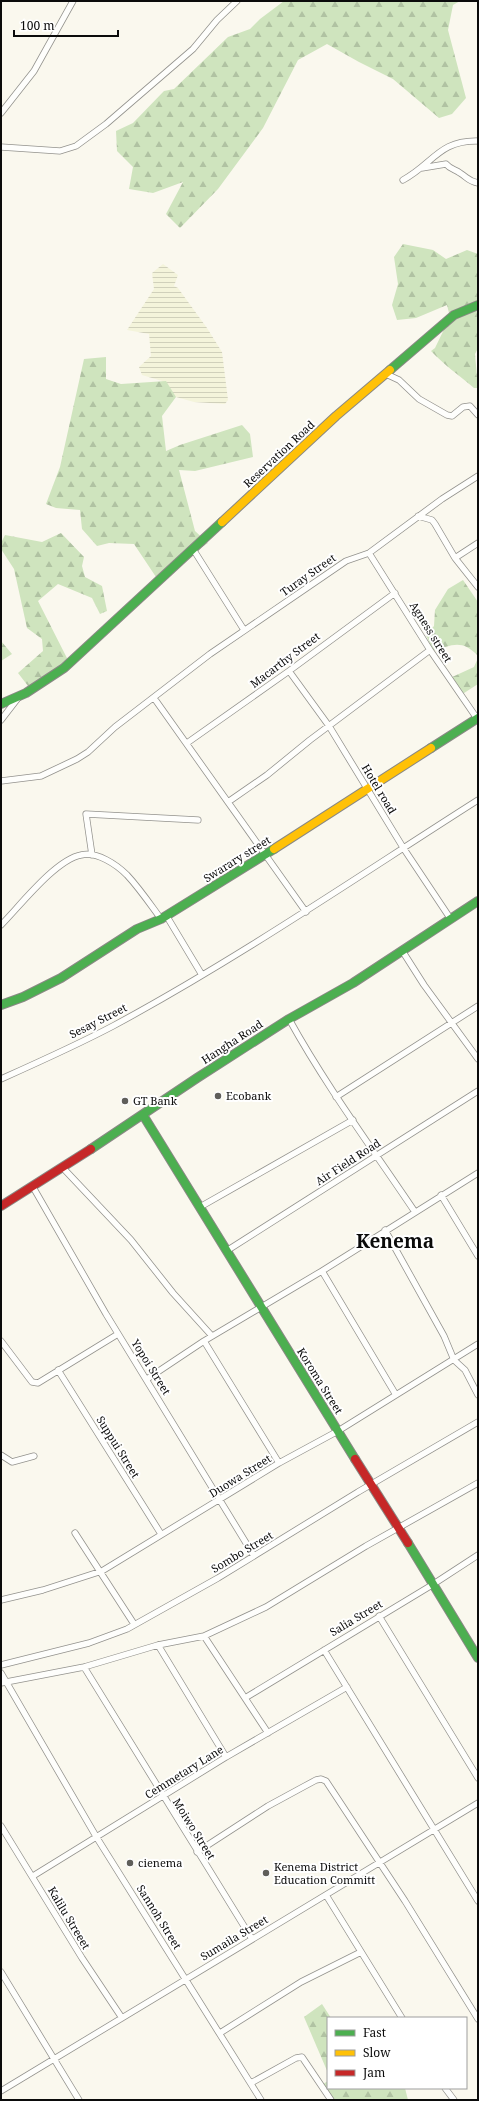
<svg xmlns="http://www.w3.org/2000/svg" width="479" height="2101" font-family="'Noto Serif',serif">
  <style>
    .farmland { fill: url(#farmland-rules) }
    .forest { fill: url(#forest-firs) }
    .lines { fill: none; stroke-linecap: round; stroke-linejoin: round }
    .street-casing { stroke: #93928d; stroke-width: 7 }
    .fast-casing { stroke: #898884; stroke-width: 10 }
    .slow-casing { stroke: #898884; stroke-width: 10 }
    .jam-casing { stroke: #898884; stroke-width: 10 }
    .street { stroke: #fefefc; stroke-width: 5.5 }
    .fast { stroke: #4caf50; stroke-width: 8 }
    .slow { stroke: #ffc107; stroke-width: 8 }
    .jam { stroke: #c62828; stroke-width: 8 }
    .poi-dot { fill: #5f5e5a; stroke: #fff; stroke-width: 1.5 }
    .labels { text-anchor: middle; stroke-width: 4; stroke-linejoin: round; paint-order: stroke }
    .street-label { font-size: 11px; fill: #0b0b0b; stroke: #fff }
    .poi-label { font-size: 11px; fill: #0b0b0b; stroke: #fff; text-anchor: start }
    .town-label { font-size: 19px; font-weight: bold; fill: #0b0b0b; stroke: #fff }
  </style>
  <defs>
    <pattern id="farmland-rules" width="6" height="5" patternUnits="userSpaceOnUse"><rect width="6" height="5" fill="#f4f4db"/><path d="M0 2.5h6" fill="none" stroke="#d0d0bb"/></pattern>
    <pattern id="forest-firs" width="22" height="20" patternUnits="userSpaceOnUse"><rect width="22" height="20" fill="#cfe4be"/><path d="M5 1l3.5 6h-7zM16 11l3.5 6h-7z" fill="#b0c2a2"/></pattern>
  </defs>
  <rect width="100%" height="100%" fill="#faf8ee"/>
  <path class="farmland" d="M 163,264 L 178,275 L 174,286 L 178,288 L 207,328 L 222,352 L 228,400 L 225,404 L 194,402 L 176,397 L 162,381 L 142,375 L 139,367 L 151,356 L 149,334 L 127,330 L 154,289 L 152,273 Z"/>
  <path class="forest" d="M 284,1 L 460,1 L 453,5 L 448,30 L 466,98 L 452,114 L 439,118 L 393,79 L 359,62 L 327,44 L 298,60 L 263,128 L 218,189 L 180,228 L 166,214 L 183,182 L 153,193 L 129,189 L 133,167 L 117,151 L 116,131 L 133,123 L 164,91 L 174,89 L 228,37 L 250,29 L 260,19 Z
    M 403,244 L 433,250 L 446,259 L 467,250 L 478,254 L 478,348 L 475,354 L 478,388 L 474,388 C 459,375 444,365 431,351 L 435,348 L 450,317 L 447,305 L 416,318 L 397,320 L 392,305 L 398,284 L 394,257 Z
    M 106,357 L 106,379 L 121,384 L 166,381 L 176,397 L 162,416 L 166,451 L 180,445 L 242,425 L 250,434 L 253,457 L 195,471 L 179,470 L 195,531 L 208,543 L 156,577 L 134,544 L 109,543 L 97,546 L 82,529 L 80,510 L 56,508 L 46,504 L 60,467 L 84,359 Z
    M 61,533 L 84,557 L 82,566 L 85,577 L 102,586 L 107,611 L 100,614 L 92,598 L 58,584 L 38,601 L 71,666 L 28,686 L 18,673 L 43,651 L 42,639 L 27,628 L 14,569 L 1,549 L 1,543 L 5,535 L 42,542 Z
    M 463,580 L 478,602 L 478,656 C 462,639 452,645 433,651 L 426,635 L 434,626 L 435,610 L 448,589 Z
    M 1,641 L 12,654 L 1,661 Z
    M 478,658 L 478,684 L 461,695 L 450,678 L 474,667 Z
    M 322,2004 L 331,2018 L 328,2018 L 328,2073 L 304,2017 Z
    M 328,2081 L 328,2088 L 405,2088 L 408,2100 L 334,2100 L 323,2084 Z"/>
  <g class="lines">
    <defs>
      <path id="street" d="M 1,113 L 34,71 L 73,1
        M 1,147 L 60,151 L 76,146 L 106,124 L 193,49 L 217,20 L 237,1
        M 422,168 L 446,164 C 451,170 455,169 460,173 C 468,178 468,181 478,183
        M 403,180 C 433,164 439,140 478,141
        M 386,374 L 399,380 L 419,399 L 447,415 L 452,416 L 463,407 L 470,406 L 478,415
        M 418,516 L 432,520 L 435,524 L 455,558 L 478,587
        M 193,549 L 244,630
        M 369,553 L 430,650 L 478,720
        M 455,558 L 478,543
        M 289,671 L 329,726 L 404,849 L 450,918
        M 154,698 L 306,912
        M 1,720 L 18,698
        M 187,743 L 289,671 L 395,593
        M 1,781 L 41,776 L 77,759 L 88,752 L 115,727 L 210,654 L 346,561 L 369,553 L 442,499 L 478,476
        M 228,802 L 267,775 L 310,740 L 430,650
        M 92,855 L 86,814 L 198,820
        M 166,915 L 202,975
        M 1,925 C 20,906 55,860 81,855 C 97,851 117,865 127,875 C 140,889 150,904 161,919
        M 403,952 L 424,985 L 478,1059
        M 289,1019 C 326,1086 372,1148 415,1212
        M 1,1079 C 39,1062 77,1045 113,1026 C 239,958 357,877 478,800
        M 336,1097 L 478,1006
        M 63,1168 L 131,1240 L 173,1293 L 212,1336
        M 33,1187 L 106,1314 L 254,1556
        M 441,1195 L 478,1256
        M 200,1207 L 353,1120
        M 385,1230 L 444,1336 L 454,1360 L 465,1370 L 478,1395
        M 228,1250 L 478,1091
        M 322,1271 L 396,1395
        M 1,1341 L 32,1382 L 38,1383 L 118,1334
        M 204,1341 L 279,1463
        M 58,1370 L 161,1534
        M 147,1379 L 204,1341 L 322,1271 L 478,1173
        M 1,1455 L 12,1462 L 34,1456
        M 75,1533 L 134,1624
        M 1,1600 L 43,1590 L 102,1571 L 279,1463 L 338,1431 L 478,1344
        M 379,1616 L 478,1778
        M 204,1636 L 268,1733
        M 158,1645 L 226,1757
        M 324,1650 L 478,1901
        M 1,1665 L 89,1643 L 127,1629 L 218,1578 L 358,1492 L 478,1422
        M 84,1667 L 252,1939
        M 1,1673 L 97,1838 L 261,2100
        M 1,1683 L 84,1667 L 158,1645 L 204,1636 L 266,1607 L 366,1546 L 478,1483
        M 245,1698 L 432,1585 L 478,1555
        M 1,1826 L 82,1958 L 122,2018
        M 197,1852 L 268,1806 L 303,1787 L 316,1780 L 321,1779 L 326,1781 L 405,1901 L 478,2019
        M 33,1876 L 226,1757 L 347,1687
        M 326,1895 L 402,2018
        M 1,1972 L 79,2100
        M 220,2033 L 301,1982 L 361,1952
        M 251,2083 L 296,2058 L 302,2057 L 331,2100
        M 445,2088 L 454,2100
        M 1,2091 L 478,1803"/>
      <path id="fast" d="M 390,370 L 454,315 L 478,305
        M 1,704 L 26,693 L 64,668 L 222,522
        M 431,748 L 478,718
        M 1,1005 L 23,997 L 61,978 L 137,929 L 161,919 L 274,849
        M 143,1115 L 355,1459
        M 91,1149 L 197,1078 L 289,1019 L 353,983 L 478,901
        M 408,1543 L 478,1658"/>
      <path id="slow" d="M 222,522 L 336,416 L 390,370
        M 274,849 L 431,748"/>
      <path id="jam" d="M 1,1206 L 91,1149
        M 355,1459 L 408,1543"/>
    </defs>
    <use href="#street" class="street-casing"/>
    <use href="#fast" class="fast-casing"/>
    <use href="#slow" class="slow-casing"/>
    <use href="#jam" class="jam-casing"/>
    <use href="#street" class="street"/>
    <use href="#fast" class="fast"/>
    <use href="#slow" class="slow"/>
    <use href="#jam" class="jam"/>
  </g>
  <g class="poi-dot">
    <circle cx="218" cy="1096" r="4"/>
    <circle cx="125" cy="1101" r="4"/>
    <circle cx="130" cy="1863" r="4"/>
    <circle cx="266" cy="1873" r="4"/>
  </g>
  <g class="labels">
    <g class="street-label">
      <text transform="translate(279 454) rotate(-43)" y="4">Reservation Road</text>
      <text transform="translate(308 575) rotate(-35)" y="4">Turay Street</text>
      <text transform="translate(431 632) rotate(58)" y="4">Agness street</text>
      <text transform="translate(285 660) rotate(-37)" y="4">Macarthy Street</text>
      <text transform="translate(379 789) rotate(59)" y="4">Hotel road</text>
      <text transform="translate(237 859) rotate(-32)" y="4">Swarary street</text>
      <text transform="translate(98 1021) rotate(-27)" y="4">Sesay Street</text>
      <text transform="translate(232 1042) rotate(-33)" y="4">Hangha Road</text>
      <text transform="translate(348 1162) rotate(-33)" y="4">Air Field Road</text>
      <text transform="translate(151 1367) rotate(58)" y="4">Yopoi Street</text>
      <text transform="translate(320 1381) rotate(58)" y="4">Koroma Street</text>
      <text transform="translate(118 1447) rotate(58)" y="4">Suppui Street</text>
      <text transform="translate(240 1476) rotate(-32)" y="4">Duowa Street</text>
      <text transform="translate(242 1552) rotate(-31)" y="4">Sombo Street</text>
      <text transform="translate(356 1618) rotate(-31)" y="4">Salia Street</text>
      <text transform="translate(184 1772) rotate(-32)" y="4">Cemmetary Lane</text>
      <text transform="translate(194 1829) rotate(58)" y="4">Moiwo Street</text>
      <text transform="translate(159 1917) rotate(58)" y="4">Sannoh Street</text>
      <text transform="translate(69 1918) rotate(59)" y="4">Kalilu Streeet</text>
      <text transform="translate(234 1938) rotate(-31)" y="4">Sumaila Street</text>
    </g>
    <g class="poi-label">
      <text x="226" y="1100">Ecobank</text>
      <text x="133" y="1105">GT Bank</text>
      <text x="138" y="1867">cienema</text>
      <text x="274" y="1871">Kenema District<tspan x="274" dy="13">Education Committ</tspan></text>
    </g>
    <g class="town-label">
      <text x="395" y="1248">Kenema</text>
    </g>
  </g>
  <rect width="479" height="2101" fill="none" stroke="#0b0b0b" stroke-width="4"/>
  <rect x="327" y="2017" width="140" height="72" fill="#ffffff" stroke="#9d9d9d"/>
  <rect x="335" y="2030" width="20" height="6" fill="#4caf50" stroke="#9d9d9d"/>
  <text x="363" y="2037" font-size="12" fill="#0b0b0b">Fast</text>
  <rect x="335" y="2050" width="20" height="6" fill="#ffc107" stroke="#9d9d9d"/>
  <text x="363" y="2057" font-size="12" fill="#0b0b0b">Slow</text>
  <rect x="335" y="2070" width="20" height="6" fill="#c62828" stroke="#9d9d9d"/>
  <text x="363" y="2077" font-size="12" fill="#0b0b0b">Jam</text>
  <path d="M14 30v6h104v-6" fill="none" stroke="#0b0b0b" stroke-width="2"/>
  <text x="20" y="30" font-size="12" fill="#0b0b0b" stroke="#ffffff" stroke-width="3" paint-order="stroke">100 m</text>
</svg>
